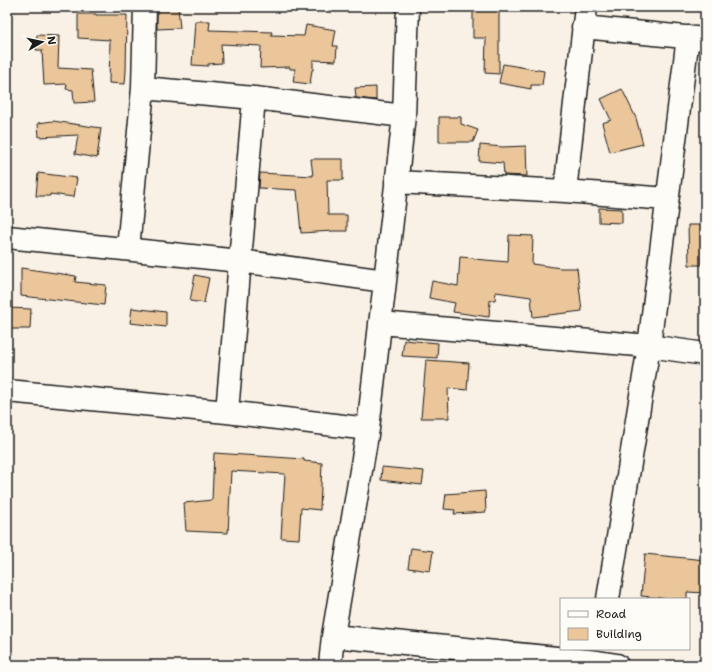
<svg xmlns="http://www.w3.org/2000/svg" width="712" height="672" font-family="'Shantell Sans',sans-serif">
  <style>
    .building { fill: #ebc69b; stroke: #1c1c1c }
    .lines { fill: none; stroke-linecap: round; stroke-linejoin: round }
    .minor-casing { stroke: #1c1c1c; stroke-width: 25 }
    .minor { stroke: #fdfcf7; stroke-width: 22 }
  </style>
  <rect width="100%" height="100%" fill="#f9f1e5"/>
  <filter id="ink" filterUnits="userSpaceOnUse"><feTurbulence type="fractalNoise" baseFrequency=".025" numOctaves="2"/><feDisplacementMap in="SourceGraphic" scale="8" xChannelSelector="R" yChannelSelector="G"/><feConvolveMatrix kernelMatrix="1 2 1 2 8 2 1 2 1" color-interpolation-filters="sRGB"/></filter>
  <g filter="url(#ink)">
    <path class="building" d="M 157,7 L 178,7 L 180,28 L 157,29 Z
      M 473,7 L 499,7 L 499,74 L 485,73 L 486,38 L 473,38 Z
      M 78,14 L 96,14 L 96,15 L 127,15 L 126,71 L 125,84 L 109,83 L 110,40 L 78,38 Z
      M 195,21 L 210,21 L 209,30 L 272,32 L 271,35 L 304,36 L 306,25 L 336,30 L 333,46 L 337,46 L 336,61 L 313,60 L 313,70 L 312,70 L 310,84 L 293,82 L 295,69 L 290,69 L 290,67 L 260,68 L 261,46 L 221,44 L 222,63 L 208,64 L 208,66 L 192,65 Z
      M 37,35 L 59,36 L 58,68 L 91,70 L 94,102 L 74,103 L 73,90 L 66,89 L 67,84 L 44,85 L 42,50 L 36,50 Z
      M 503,64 L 544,71 L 542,85 L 531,85 L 531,89 L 499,83 Z
      M 376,87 L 376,100 L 356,98 L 355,88 Z
      M 622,89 L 636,118 L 643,144 L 610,152 L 602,123 L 611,120 L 601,99 Z
      M 439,117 L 461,117 L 461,124 L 478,130 L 473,142 L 439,142 Z
      M 53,121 L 101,128 L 97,158 L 75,154 L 78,135 L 39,137 L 38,123 Z
      M 480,145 L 503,147 L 526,146 L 527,176 L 504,175 L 503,163 L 479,161 Z
      M 311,159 L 343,159 L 343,180 L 327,180 L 328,215 L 347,215 L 347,231 L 333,231 L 301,233 L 297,190 L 259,188 L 260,173 L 313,176 Z
      M 38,173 L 77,178 L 74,197 L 50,194 L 50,196 L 36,196 Z
      M 599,208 L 622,209 L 622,223 L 599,222 Z
      M 688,225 L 705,225 L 705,265 L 689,265 Z
      M 509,235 L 533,236 L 532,264 L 561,268 L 577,268 L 582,311 L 533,317 L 531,297 L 496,292 L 495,300 L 490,300 L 489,317 L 453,312 L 455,303 L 429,298 L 432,281 L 458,286 L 460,257 L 474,258 L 474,259 L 508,262 Z
      M 21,268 L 76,276 L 75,282 L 106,285 L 104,305 L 21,296 Z
      M 195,275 L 209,278 L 204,303 L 190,301 Z
      M 7,308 L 31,309 L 30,329 L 7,329 Z
      M 132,308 L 166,312 L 166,327 L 130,323 Z
      M 404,340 L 438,343 L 437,358 L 402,356 Z
      M 426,360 L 469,363 L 467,390 L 448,388 L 449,418 L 421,418 Z
      M 214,453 L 304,459 L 304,461 L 322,463 L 320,510 L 301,508 L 299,539 L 281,538 L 285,474 L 231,471 L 228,533 L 186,531 L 184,503 L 212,500 Z
      M 382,467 L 424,471 L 422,485 L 381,480 Z
      M 485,491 L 486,512 L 454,514 L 455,510 L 444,509 L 446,494 Z
      M 411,548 L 433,551 L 430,571 L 408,568 Z
      M 645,554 L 705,560 L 705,593 L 687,592 L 687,599 L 670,599 L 641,596 Z"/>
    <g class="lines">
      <defs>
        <path id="minor" d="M 583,27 L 705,39
          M 143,88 L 254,98 L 404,116
          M 396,182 L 565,191 L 667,199
          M 565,191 L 586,7
          M 7,237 L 240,261 L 385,281
          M 128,249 L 143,88 L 145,7
          M 380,323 L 649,346 L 705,354
          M 7,391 L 227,412 L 368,429
          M 227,412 L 254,98
          M 608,599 L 649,346 L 688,37
          M 333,636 L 598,662 L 617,665
          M 330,665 L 333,636 L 368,429 L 404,116 L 408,7"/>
      </defs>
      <use href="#minor" class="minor-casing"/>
      <use href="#minor" class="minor"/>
    </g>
  </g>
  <rect width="712" height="672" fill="none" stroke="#fdfcf7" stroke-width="24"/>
  <rect x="12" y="12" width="688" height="648" fill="none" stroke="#1c1c1c" stroke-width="1.5" filter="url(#ink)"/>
  <rect x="560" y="598" width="130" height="52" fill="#fdfcf7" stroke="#a3a29f"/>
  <rect x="568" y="611" width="20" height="6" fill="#fdfcf7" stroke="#a3a29f"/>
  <text x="596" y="618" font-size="12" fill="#1c1c1c">Road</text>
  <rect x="568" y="628" width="20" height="12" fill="#ebc69b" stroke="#a3a29f"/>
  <text x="596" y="638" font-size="12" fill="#1c1c1c">Building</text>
  <g transform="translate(42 42) rotate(81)" stroke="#fdfcf7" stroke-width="3" paint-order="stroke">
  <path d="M0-3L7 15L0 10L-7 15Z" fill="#1c1c1c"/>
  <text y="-6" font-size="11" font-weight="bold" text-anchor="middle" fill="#1c1c1c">N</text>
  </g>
</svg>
